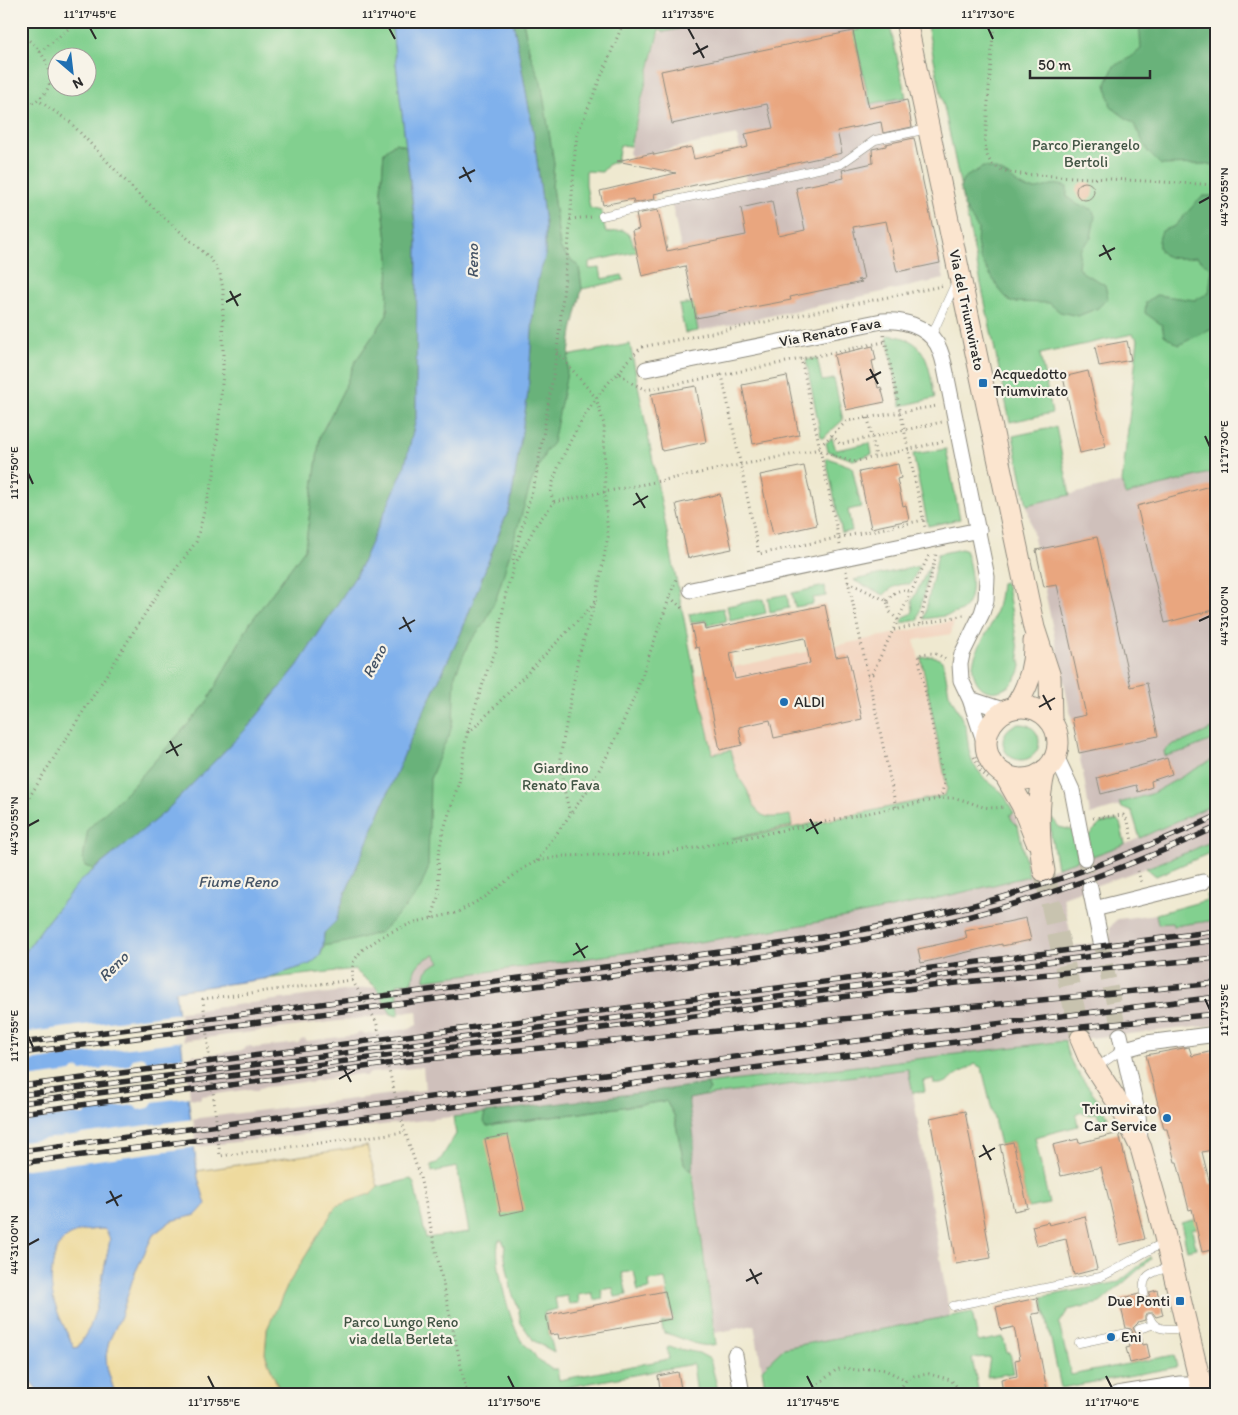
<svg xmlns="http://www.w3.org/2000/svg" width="1238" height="1415" font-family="Itim,sans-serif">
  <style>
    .built { fill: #f3d4bf }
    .industrial { fill: #cfc0bb; fill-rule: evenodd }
    .green { fill: #82d08f; stroke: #567e5d; fill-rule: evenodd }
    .forest { fill: #69b27a; stroke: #4a6e52 }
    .sand { fill: #eeda9e; stroke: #8c8264 }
    .water { fill: #80b1ec; stroke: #566e8c; fill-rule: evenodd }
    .pier { fill: #efe9d0 }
    .building { fill: #e9a67f; fill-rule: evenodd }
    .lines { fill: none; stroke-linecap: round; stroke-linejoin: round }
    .minor-tunnel { stroke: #c8c3af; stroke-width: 15; stroke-dasharray: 15 8; stroke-linecap: butt }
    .secondary-tunnel { stroke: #c8c3af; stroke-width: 21; stroke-dasharray: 21 11; stroke-linecap: butt }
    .service-casing { stroke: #8d8a7e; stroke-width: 9 }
    .minor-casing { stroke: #8d8a7e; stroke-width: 17 }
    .secondary-casing { stroke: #8d8a7e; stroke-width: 23 }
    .path { stroke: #8d8a7e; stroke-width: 3; stroke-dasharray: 1 4; stroke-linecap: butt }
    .service { stroke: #fff; stroke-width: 8 }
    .minor { stroke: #fff; stroke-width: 15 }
    .secondary { stroke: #fbe5cf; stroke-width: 21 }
    .rail-casing { stroke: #2b2b2b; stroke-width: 5.5 }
    .rail { stroke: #f7f3e8; stroke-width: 4; stroke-dasharray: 11; stroke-linecap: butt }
    .ticks { fill: none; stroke: #2b2b2b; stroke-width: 2 }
    .poi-dot { fill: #1f6fb2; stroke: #f7f3e8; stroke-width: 2 }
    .labels { text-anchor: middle; stroke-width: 4.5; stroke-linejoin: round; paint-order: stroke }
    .park-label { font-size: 15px; fill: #415444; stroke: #f7f3e8 }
    .street-label { font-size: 15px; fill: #2b2b2b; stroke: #f7f3e8 }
    .poi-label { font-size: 15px; fill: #2b2b2b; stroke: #f7f3e8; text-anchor: start }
    .water-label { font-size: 16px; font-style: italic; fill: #445365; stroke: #f7f3e8 }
    .neatline { fill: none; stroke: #2b2b2b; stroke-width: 2 }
    .ticks-label { font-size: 12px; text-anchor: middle; fill: #2b2b2b }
  </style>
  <rect width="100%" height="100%" fill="#f7f3e8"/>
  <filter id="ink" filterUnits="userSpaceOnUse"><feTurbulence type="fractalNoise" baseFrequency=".02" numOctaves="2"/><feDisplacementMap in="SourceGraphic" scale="10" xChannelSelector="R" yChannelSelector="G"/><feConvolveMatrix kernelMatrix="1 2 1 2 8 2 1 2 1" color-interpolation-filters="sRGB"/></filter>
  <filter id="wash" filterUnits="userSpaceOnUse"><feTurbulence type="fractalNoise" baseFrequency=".0096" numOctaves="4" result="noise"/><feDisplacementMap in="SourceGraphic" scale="20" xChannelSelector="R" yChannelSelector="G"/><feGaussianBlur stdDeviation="1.12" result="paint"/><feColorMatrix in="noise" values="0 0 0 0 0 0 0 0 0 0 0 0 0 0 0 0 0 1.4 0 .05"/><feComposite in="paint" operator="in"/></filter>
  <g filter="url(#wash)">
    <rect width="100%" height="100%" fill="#efe9d0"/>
    <path class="built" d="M 954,621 L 951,634 L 914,640 L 919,659 L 926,657 L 959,794 L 943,795 L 792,828 L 732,839 L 695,675 Z"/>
    <path class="industrial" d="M 716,21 L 877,21 L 890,26 L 944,279 L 698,331 L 671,200 L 747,184 L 737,135 L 632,157 L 629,153 L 659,33 Z
      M 1217,469 L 1217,850 L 1156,876 L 1146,868 L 1063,897 L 1073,946 L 1110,941 L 1110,928 L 1115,921 L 1118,919 L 1156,914 L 1207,900 L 1206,895 L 1217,892 L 1217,1025 L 1050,1042 L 909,1069 L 950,1317 L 784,1348 L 762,1369 L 754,1325 L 715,1333 L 683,1099 L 485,1113 L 219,1144 L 21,1170 L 21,1033 L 413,982 L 415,968 L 419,962 L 427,957 L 1014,813 L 1021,837 L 1029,876 L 1090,857 L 1094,830 L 1100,824 L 1119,821 L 1126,844 L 1139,838 L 1132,812 L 1127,810 L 1119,806 L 1090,815 L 1084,778 L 1027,505 L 1122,482 L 1125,493 ZM 417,1011 L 418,1024 L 410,1029 L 365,1034 L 362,1032 L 358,1033 L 356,1035 L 307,1041 L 305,1039 L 301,1040 L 298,1043 L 254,1048 L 251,1046 L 246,1047 L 244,1050 L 197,1056 L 195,1054 L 189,1057 L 183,1058 L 181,1041 ZM 423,1067 L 425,1090 L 191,1119 L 188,1098 L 200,1099 L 202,1096 L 251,1089 L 252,1091 L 258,1091 L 259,1088 L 304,1082 L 311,1083 L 314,1081 L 360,1074 L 363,1076 L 367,1076 L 370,1073 Z"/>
    <path class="green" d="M 21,21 L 391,21 L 406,146 L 395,143 L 384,152 L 381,191 L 389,257 L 387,315 L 355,362 L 344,389 L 320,436 L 305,549 L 250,623 L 206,704 L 127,792 L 88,829 L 85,866 L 94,869 C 65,895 43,927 21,958 ZM 58,58 L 88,58 L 88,88 L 58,88 Z
      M 523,21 L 716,21 L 664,32 L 659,30 L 630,146 L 620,145 L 617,161 L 609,164 L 602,172 L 586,171 L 586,185 L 590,208 L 601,211 L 606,233 L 623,230 L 630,235 L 634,246 L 665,240 L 666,245 L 589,262 L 589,269 L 600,268 L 602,279 L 622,275 L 624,280 L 582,289 L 579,267 L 563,252 L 560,247 L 552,187 L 554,163 Z
      M 857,21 L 877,21 L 890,26 L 906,97 L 870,104 L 853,31 L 859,30 Z
      M 926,21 L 1217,21 L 1217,471 L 1125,495 L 1122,482 L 1138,339 L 1132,334 L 1040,354 L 1052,413 L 1010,422 Z
      M 693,303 L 698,331 L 685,333 L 679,305 Z
      M 888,335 C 929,338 928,366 935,398 L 901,406 L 887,337 Z
      M 630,344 L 695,675 L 713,754 L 731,750 C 733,758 734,766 737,773 C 739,779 744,784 747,790 C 758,815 759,821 790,815 L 792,826 L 732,838 L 732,839 L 792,828 L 945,795 L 947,789 L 946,782 L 921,658 L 932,656 L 936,657 L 942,661 L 944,665 L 949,693 L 966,727 L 969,751 L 973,764 L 985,779 L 1003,793 L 1014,813 L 1010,815 L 1012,820 L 1018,826 L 1029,876 C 831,928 627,953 425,980 C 424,970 431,966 440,962 L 435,955 C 421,959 413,966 413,982 L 397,984 L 399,1013 L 397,1016 L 391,1014 L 376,987 L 357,972 L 356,969 L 264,979 L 310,964 L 320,956 L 336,921 L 412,736 L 528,393 L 530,363 Z
      M 817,358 L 822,381 L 834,379 L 843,420 L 823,438 L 821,437 L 806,360 Z
      M 1056,427 L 1070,495 L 1027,505 L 1013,436 Z
      M 832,438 L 836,450 L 870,443 L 872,454 L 853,460 L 828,451 L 826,443 Z
      M 946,449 L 960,519 L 928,526 L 913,454 Z
      M 828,458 L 852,467 L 861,507 L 848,510 L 852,531 L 842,533 L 826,459 Z
      M 961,549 L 965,550 C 971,565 978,604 959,612 C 949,616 935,617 924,619 L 938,554 Z
      M 930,565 L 918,620 L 901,623 L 904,617 L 911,614 L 913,611 L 912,601 Z
      M 919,566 L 911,584 C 900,583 891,587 884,595 L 855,581 L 854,580 Z
      M 1004,582 L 1007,586 L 1021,666 C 1017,690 985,703 975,678 C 966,658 988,636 994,617 C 998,606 1000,595 1001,583 Z
      M 825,586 L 826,596 L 813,598 L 813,604 L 795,607 L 792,593 Z
      M 787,594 L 789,608 L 770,612 L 768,598 Z
      M 763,599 L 766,613 L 730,621 L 727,606 Z
      M 723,608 L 726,621 L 708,625 L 707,620 L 691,623 L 689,614 Z
      M1003 742a18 18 0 1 1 36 0a18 18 0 1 1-36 0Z
      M 1217,727 L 1217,738 L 1187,750 L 1165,756 L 1164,751 L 1173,744 L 1185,741 Z
      M 1217,757 L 1217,803 L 1140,838 L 1132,812 L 1122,808 L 1119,803 L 1151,794 Z
      M 1053,819 L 1059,827 L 1072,830 L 1079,860 L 1057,867 L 1051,835 L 1050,820 Z
      M 1117,820 L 1120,823 L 1125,844 L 1090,857 L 1088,836 L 1100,824 Z
      M 1217,839 L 1217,850 L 1156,876 L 1146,868 L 1188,852 Z
      M 1217,892 L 1217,920 L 1173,926 L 1172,923 L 1158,924 L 1156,914 L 1207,900 L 1206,895 Z
      M 1065,1041 C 1067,1065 1088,1084 1100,1103 C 1103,1108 1105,1113 1108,1117 L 1103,1120 L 1100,1119 L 1096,1112 L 1091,1115 L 1080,1112 L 1076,1115 L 1078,1126 L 1035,1137 L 1049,1204 L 1028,1208 L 1013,1142 L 1000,1145 L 982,1068 L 975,1064 C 969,1069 962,1071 956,1075 C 948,1081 945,1085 934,1084 L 933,1079 L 923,1081 L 925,1091 L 913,1093 L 908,1069 L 704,1096 L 710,1090 L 707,1084 Z
      M 666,1101 L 674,1115 L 684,1163 L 689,1170 L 692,1170 L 716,1344 C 699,1350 681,1336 664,1333 L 661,1323 L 672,1321 L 673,1319 L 665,1279 L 649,1281 L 650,1289 L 638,1291 L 634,1271 L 622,1273 L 627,1295 L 615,1297 L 613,1288 L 601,1290 L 603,1298 L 594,1300 L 592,1293 L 578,1295 L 579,1303 L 569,1304 L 567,1296 L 555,1298 L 557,1309 L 545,1312 L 544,1314 L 554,1352 L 534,1341 L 521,1323 L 518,1307 L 512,1293 L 504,1253 L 505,1246 L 502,1240 L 499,1240 C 492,1256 511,1329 523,1343 C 526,1346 529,1348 532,1351 C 534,1354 536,1358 538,1360 C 542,1364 547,1365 551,1369 L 557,1369 L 559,1380 L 669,1359 L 667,1348 L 669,1347 L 699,1353 L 710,1359 L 719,1394 L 697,1394 L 693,1364 L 531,1394 L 278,1394 L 278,1387 L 265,1354 L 267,1329 L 287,1286 L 336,1206 L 372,1193 L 378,1187 L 411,1179 L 414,1184 L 426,1238 L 469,1232 L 457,1167 L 432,1172 L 431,1165 L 439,1162 L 456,1134 L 453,1117 L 485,1113 L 487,1126 Z
      M 1217,1214 L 1217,1223 L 1192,1229 L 1196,1248 L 1187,1250 L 1181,1223 Z
      M 1150,1257 L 1151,1259 L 1100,1303 L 1068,1310 L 1059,1324 L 1071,1375 L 1174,1355 L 1177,1367 L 1061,1388 L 1042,1297 L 1119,1282 Z
      M 972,1312 L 978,1342 L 1003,1337 L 1007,1353 L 1010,1353 L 1014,1373 L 987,1377 L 990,1357 L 972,1358 L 979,1394 L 766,1394 L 762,1369 L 784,1348 Z"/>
    <path class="forest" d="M 513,21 L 523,21 L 529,51 L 541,82 L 554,163 L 552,187 L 560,247 L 563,252 L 579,267 L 582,289 L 572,331 L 566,378 L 553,443 L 546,451 L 531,483 L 497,596 L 486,621 L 469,643 L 455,675 L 453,720 L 449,736 L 444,745 L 430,779 L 428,869 L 420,889 L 411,901 L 381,932 L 347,942 L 323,946 L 324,933 L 336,921 L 345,894 L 412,736 L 461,633 L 501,528 L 510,507 L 528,393 L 533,316 L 538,278 L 545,258 L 545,224 L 533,130 Z
      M 1139,21 L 1210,21 L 1217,27 L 1217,166 L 1209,164 L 1161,165 L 1148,152 L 1134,124 L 1111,107 L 1106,84 L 1114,66 L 1131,57 L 1141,49 Z
      M 395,143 L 406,146 L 417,241 L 416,419 L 404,469 L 357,574 L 298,665 L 248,727 L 165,812 L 137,836 L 94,869 L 85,866 L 83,858 L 88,829 L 127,792 L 206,704 L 250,623 L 305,549 L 320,436 L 344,389 L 355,362 L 387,315 L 389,257 L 381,191 L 384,152 Z
      M 983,167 C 989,167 1000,171 1005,174 C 1015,179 1018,189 1032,189 C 1048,190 1048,180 1067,187 L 1067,197 L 1078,205 L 1092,209 L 1095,216 L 1091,238 L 1080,250 L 1078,267 C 1085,277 1096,278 1105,285 L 1108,298 L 1098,308 L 1078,316 L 1060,312 L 1049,303 L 1010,302 L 999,289 L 980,258 L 977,242 L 978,229 L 964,206 L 960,187 L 964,178 Z
      M 1202,196 L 1217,196 L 1217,330 L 1210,329 L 1179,345 L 1164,335 L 1162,325 L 1145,313 L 1146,302 L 1156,295 L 1195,300 L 1209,293 L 1212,269 L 1196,257 C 1185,258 1162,262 1159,247 C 1158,242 1160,236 1162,231 L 1175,226 Z
      M 707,1084 L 710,1090 L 704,1096 L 689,1099 C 688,1110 692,1119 693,1130 C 695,1144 694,1157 692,1170 L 689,1170 L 684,1163 L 674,1115 L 666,1101 L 487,1126 L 483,1121 L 485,1113 Z"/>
    <path class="sand" d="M 367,1146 L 378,1187 L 372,1193 L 336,1206 L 287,1286 L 267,1329 L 265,1354 L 278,1387 L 278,1394 L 115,1394 L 107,1368 L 106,1356 L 109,1341 L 121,1316 L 134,1275 L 153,1235 L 171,1221 L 196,1215 L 200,1183 L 198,1178 L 197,1171 Z
      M 104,1229 L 107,1232 L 110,1240 L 97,1305 L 90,1327 L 78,1347 L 74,1348 C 68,1334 60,1320 55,1305 C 51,1292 50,1277 53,1263 C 58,1233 77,1230 104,1229 Z"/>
    <path class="water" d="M 391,21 L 513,21 L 533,130 L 545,224 L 545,258 L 538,278 L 533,316 L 528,393 L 510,507 L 501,528 L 461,633 L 412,736 L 345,894 L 336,921 L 324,933 L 323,946 L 320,956 L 310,964 L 264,979 L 175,991 L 198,1178 L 206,1204 L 196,1215 L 171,1221 L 153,1235 L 134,1275 L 121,1316 L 109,1341 L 106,1356 L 107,1368 L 115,1394 L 41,1394 L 21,1370 L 21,958 L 46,923 L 79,882 L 165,812 L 248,727 L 298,665 L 357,574 L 404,469 L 416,419 L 417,241 ZM 104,1229 L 107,1232 L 110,1240 L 97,1305 L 90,1327 L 78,1347 L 74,1348 C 68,1334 60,1320 55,1305 C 51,1292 50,1277 53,1263 C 58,1233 77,1230 104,1229 Z"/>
    <path class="pier" d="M 180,1013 L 184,1041 L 21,1062 L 21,1033 Z
      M 144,1057 L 147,1062 L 186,1057 L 190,1097 L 153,1102 L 149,1108 L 138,1110 L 134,1105 L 87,1111 L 85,1115 L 79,1115 L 75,1114 L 34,1119 L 32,1121 L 27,1122 L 21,1121 L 21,1076 L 25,1075 L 27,1078 L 71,1072 L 74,1069 L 79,1068 L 81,1071 L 129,1065 L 133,1059 Z
      M 193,1119 L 197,1147 L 21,1170 L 21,1142 Z"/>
    <g id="blocks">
      <path class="building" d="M 853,31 L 869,108 L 907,100 L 912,127 L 883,133 L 881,122 L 837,131 L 842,153 L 654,194 L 655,199 L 634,203 L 633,199 L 603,205 L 600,191 L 676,173 L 617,161 L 653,153 L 654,155 L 691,147 L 694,159 L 748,147 L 745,134 L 773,128 L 767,104 L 672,124 L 661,71 Z
        M 914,138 L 940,263 L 897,272 L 886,221 L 853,227 L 864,279 L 857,280 L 862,282 L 790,297 L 791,300 L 696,318 L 685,266 L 642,276 L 632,231 L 639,229 L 636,214 L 658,210 L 667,251 L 746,235 L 741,208 L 772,201 L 779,236 L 805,230 L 796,188 L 844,178 L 842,170 L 873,163 L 872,149 L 886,146 L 886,144 Z
        M1076 191a9 9 0 1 1 18 0a9 9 0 1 1-18 0Z
        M 1127,341 L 1131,360 L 1099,366 L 1095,347 Z
        M 873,346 L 876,360 L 872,361 L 878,388 L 881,387 L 885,402 L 846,410 L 834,355 Z
        M 1088,371 L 1106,447 L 1080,453 L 1063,377 Z
        M 787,376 L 799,435 L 753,444 L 742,385 Z
        M 696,386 L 706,442 L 662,451 L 651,394 Z
        M 898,464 L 901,478 L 897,479 L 903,506 L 906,505 L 909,520 L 871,528 L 859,472 Z
        M 804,466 L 817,525 L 773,535 L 760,475 Z
        M 1217,484 L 1217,609 L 1165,623 L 1137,506 Z
        M 720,494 L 732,549 L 688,558 L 676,504 Z
        M 1097,537 L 1131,687 L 1147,683 L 1158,736 L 1079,753 L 1072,718 L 1086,715 L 1057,585 L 1044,587 L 1036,550 Z
        M 825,605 L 836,657 L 848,655 L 862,719 L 774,738 L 770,720 L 739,727 L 742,745 L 720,750 L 699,647 L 696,648 L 691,625 L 704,623 L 705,630 ZM 805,638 L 810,663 L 735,679 L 730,653 Z
        M 1167,758 L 1172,774 L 1151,781 L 1152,787 L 1138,792 L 1136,785 L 1101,794 L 1097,778 Z
        M 1026,918 L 1031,940 L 1002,946 L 1002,944 L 921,963 L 918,949 L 967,938 L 965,931 Z
        M 1189,1047 L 1192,1056 L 1217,1050 L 1217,1130 L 1212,1130 L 1217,1149 L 1202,1152 L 1210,1184 L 1217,1182 L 1217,1249 L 1202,1252 L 1192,1209 L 1189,1210 L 1177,1162 L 1175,1162 L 1167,1129 L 1164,1129 L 1146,1055 Z
        M 965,1111 L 991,1258 L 956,1264 L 930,1118 Z
        M 1119,1133 L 1145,1239 L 1120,1245 L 1101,1167 L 1061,1176 L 1053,1145 L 1078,1139 L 1079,1143 Z
        M 508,1135 L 524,1210 L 501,1215 L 485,1139 Z
        M 1013,1142 L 1028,1208 L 1014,1211 L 1000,1145 Z
        M 1085,1216 L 1097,1269 L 1074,1275 L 1066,1239 L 1037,1246 L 1032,1226 L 1048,1222 L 1049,1225 Z
        M 1157,1290 L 1163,1315 L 1156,1317 L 1153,1313 L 1148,1313 L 1145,1315 L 1145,1320 L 1138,1322 L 1138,1323 L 1133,1328 L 1136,1333 L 1141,1334 L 1143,1345 L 1147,1344 L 1150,1358 L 1130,1363 L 1126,1348 L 1130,1347 L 1128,1338 L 1131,1337 L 1133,1332 L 1131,1329 L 1126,1328 L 1119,1299 L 1139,1294 L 1141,1298 L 1145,1299 L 1149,1296 L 1150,1292 Z
        M 665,1291 L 671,1319 L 559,1339 L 558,1334 L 550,1335 L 546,1315 Z
        M 1037,1298 L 1040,1313 L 1032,1314 L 1047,1390 L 1026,1394 L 1003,1394 L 1001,1379 L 1017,1376 L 1015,1360 L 1020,1359 L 1014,1327 L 1001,1330 L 996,1307 Z
        M 678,1372 L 682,1394 L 661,1394 L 658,1376 Z"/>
    </g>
  </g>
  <g filter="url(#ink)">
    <use href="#blocks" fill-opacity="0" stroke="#8d8a7e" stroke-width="1"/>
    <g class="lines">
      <path class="minor-tunnel" d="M 1085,858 L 1090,888
        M 1101,942 L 1120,1035"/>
      <path class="secondary-tunnel" d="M 1044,871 L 1081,1039"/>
      <defs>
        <path id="service" d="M 602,216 L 841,164 L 875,140 L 928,129
          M 931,337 L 956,282
          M 1203,882 L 1217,879
          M 1097,1067 L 1122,1050
          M 1144,1293 C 1141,1273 1154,1272 1170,1267
          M 953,1306 L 1100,1277 C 1123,1268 1141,1252 1164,1243
          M 1150,1318 C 1155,1333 1172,1328 1185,1329
          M 1139,1329 L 1152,1325
          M 1079,1343 L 1127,1333"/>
        <path id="minor" d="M 646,369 L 882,321 C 902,319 926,326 937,344 C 943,355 945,367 947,378 L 987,577 L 986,600 L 982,613 L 962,654 L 960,664 L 961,680 L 970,699 L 986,747
          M 691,590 L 979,530
          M 970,699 L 1006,711
          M 1056,756 L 1072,790 L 1085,858
          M 1090,888 L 1101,942
          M 1094,909 L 1203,882
          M 1120,1035 L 1138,1116 L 1140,1139
          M 1122,1050 L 1147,1043 L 1217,1034
          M 735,1355 L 742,1394
          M 1117,1394 L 1180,1384 L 1217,1384"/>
        <path id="secondary" d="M 906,21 L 1034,628 L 1050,677 L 1051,721
          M986 743a36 36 0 1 1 72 0a36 36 0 1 1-72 0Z
          M 1014,708 C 1029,687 1035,666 1034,641
          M 1005,775 L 1022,805 L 1036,840
          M 1044,871 C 1038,841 1037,801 1045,770
          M 1081,1039 L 1090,1060 L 1122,1109 L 1141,1148 L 1159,1212 L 1203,1394"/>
      </defs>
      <use href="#service" class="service-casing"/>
      <use href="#minor" class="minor-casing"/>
      <use href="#secondary" class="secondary-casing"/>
      <path class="path" d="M 994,21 L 985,142 C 986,166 997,170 1019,174 L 1217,185
        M 21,35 C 41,46 62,77 42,96 C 36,102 30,105 21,105
        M 40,52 L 78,21
        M 570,219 L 592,217
        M 884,335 L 925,527
        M 884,342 L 722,375 L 759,554 L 924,520
        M 557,352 L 596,398 L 604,424 L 605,496 L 608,537 L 595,603
        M 801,358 L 840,545
        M 619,373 L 627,361 L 642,347 L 942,286
        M 868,418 L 876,457
        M 832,435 L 840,444 L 942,422
        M 820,446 L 847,421 L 937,406
        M 821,451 L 853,462 L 945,441
        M 554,502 L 820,449
        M 514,565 L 513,559 L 536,477 L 557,352 L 569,239 L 575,151 L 577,135 L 624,21
        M 846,571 L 896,807
        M 848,582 L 887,601 L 890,612 L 898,620
        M 670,597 L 682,608
        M 887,601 C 894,591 901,588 912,592
        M 920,624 L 936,554
        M 894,630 L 964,615
        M 867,675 L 872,674 L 929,555
        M 468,732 L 475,727 L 595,603 L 578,658 L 560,758 L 563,785 L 570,814
        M 974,757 L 981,772 L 988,778
        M 938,798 L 942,794 L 944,783 L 918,655 C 929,652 939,652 946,661
        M 21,810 L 160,590 L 196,542 L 214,476 L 223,372 L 223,289 L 220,274 L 211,259 L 138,194 L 70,122 L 38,100
        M 1093,818 L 1123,815 L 1128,821 L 1132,841
        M 537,861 L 587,791 L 611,749 L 634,698 L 676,579
        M 1138,871 L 1141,882
        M 432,918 L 439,894 L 438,857 L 443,832 L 459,782 L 467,733 L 488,668 L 496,650 L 506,593 L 514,566 L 536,525 L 554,502 C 552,498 551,494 551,491 C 555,463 596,389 619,373 L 632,383 L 646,390 L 722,375
        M 352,980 L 203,999 L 220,1156 L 405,1132
        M 467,1394 L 420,1177 L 405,1132 L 376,1021 L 352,980 L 353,962 L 362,950 L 386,934 L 415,922 L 456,913 L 485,897 L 524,868 L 537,861 L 565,856 L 663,853 L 694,848 L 938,799 C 945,798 952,797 959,799 C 978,804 982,810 1003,807
        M 810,1394 L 809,1391 L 836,1370 L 843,1368 L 859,1370 L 876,1368 L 885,1370 L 906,1380
        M 897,1394 L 906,1380 L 914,1376 L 929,1374 L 951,1380 L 963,1394"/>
      <use href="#service" class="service"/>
      <use href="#minor" class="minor"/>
      <use href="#secondary" class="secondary"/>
      <defs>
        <path id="rail" d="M 21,1043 L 766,946 C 845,934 923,920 1000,898 C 1074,876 1146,848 1217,816
          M 21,1053 L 766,956 C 835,945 903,934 971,916 C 1055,894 1138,863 1217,827
          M 21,1086 L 1217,931
          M 21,1095 L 1217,940
          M 21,1103 L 865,994 L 965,982 L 1217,958
          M 21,1113 L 416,1060 L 1217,983
          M 21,1151 L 848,1042 L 1217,997
          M 21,1163 L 868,1053 L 1061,1029 L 1217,1014"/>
      </defs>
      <use href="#rail" class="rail-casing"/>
      <use href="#rail" class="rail"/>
    </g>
  </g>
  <path class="ticks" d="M 90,28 L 96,39M 389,28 L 395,39M 688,28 L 694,39M 988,28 L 993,39M 696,43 L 704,58M 693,54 L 708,46M 463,167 L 471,182M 459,178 L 475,170M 1199,203 L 1210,197M 1103,245 L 1111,260M 1099,256 L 1115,248M 230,291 L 238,306M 226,302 L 241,294M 870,369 L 878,384M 866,380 L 881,372M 1205,436 L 1210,447M 28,473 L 33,484M 636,493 L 645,508M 633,505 L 648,496M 403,617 L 411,632M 1199,621 L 1210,616M 399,629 L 415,620M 1043,695 L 1051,710M 1039,707 L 1055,698M 170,741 L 178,756M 166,753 L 182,744M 810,819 L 818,834M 28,826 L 39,820M 806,831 L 822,822M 576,943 L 585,958M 573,955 L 588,946M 1205,999 L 1210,1010M 28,1036 L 33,1047M 343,1067 L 351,1082M 339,1079 L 355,1070M 983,1145 L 991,1160M 979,1157 L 995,1148M 110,1191 L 118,1206M 106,1203 L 122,1195M 28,1245 L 39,1239M 750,1269 L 758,1284M 746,1281 L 762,1273M 208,1376 L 214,1388M 508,1376 L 514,1388M 807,1376 L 813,1388M 1106,1376 L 1112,1388"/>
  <g class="poi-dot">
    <rect x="978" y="378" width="10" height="10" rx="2.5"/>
    <circle cx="784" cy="702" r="5"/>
    <circle cx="1167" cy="1118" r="5"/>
    <rect x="1175" y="1296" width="10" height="10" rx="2.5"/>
    <circle cx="1111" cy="1337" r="5"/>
  </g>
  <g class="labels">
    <g class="park-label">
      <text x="1086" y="150">Parco Pierangelo<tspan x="1086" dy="17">Bertoli</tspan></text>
      <text x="561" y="773">Giardino<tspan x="561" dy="17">Renato Fava</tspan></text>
      <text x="401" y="1327">Parco Lungo Reno<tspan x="401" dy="17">via della Berleta</tspan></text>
    </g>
    <g class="street-label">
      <text transform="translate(967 310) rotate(78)" y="5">Via del Triumvirato</text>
      <text transform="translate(830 332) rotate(-11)" y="5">Via Renato Fava</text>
    </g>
    <g class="poi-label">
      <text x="993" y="379">Acquedotto<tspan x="993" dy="17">Triumvirato</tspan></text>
      <text x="794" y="707">ALDI</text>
      <text x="1157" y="1114" text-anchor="end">Triumvirato<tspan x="1157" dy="17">Car Service</tspan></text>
      <text x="1170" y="1306" text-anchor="end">Due Ponti</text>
      <text x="1121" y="1342">Eni</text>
    </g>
    <g class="water-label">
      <text transform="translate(472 261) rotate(-90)" y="6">Reno</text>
      <text transform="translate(374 661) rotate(-62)" y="6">Reno</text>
      <text x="238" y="887">Fiume Reno</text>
      <text transform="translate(113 966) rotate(-45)" y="6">Reno</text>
    </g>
  </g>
  <rect width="1238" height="1415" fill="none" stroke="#f7f3e8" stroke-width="55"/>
  <g transform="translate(72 72) rotate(152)"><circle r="24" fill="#f7f3e8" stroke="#a5a39c"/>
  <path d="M0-4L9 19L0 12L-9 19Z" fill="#1f6fb2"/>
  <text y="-8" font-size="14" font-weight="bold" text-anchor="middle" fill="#2b2b2b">N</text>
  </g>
  <path d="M1030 70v8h120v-8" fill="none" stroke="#2b2b2b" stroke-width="2.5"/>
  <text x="1038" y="70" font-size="15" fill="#2b2b2b" stroke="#f7f3e8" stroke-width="4" paint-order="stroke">50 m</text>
  <rect x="28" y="28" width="1182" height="1360" class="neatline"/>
  <g class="ticks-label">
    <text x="90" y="18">11°17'45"E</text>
    <text x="389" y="18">11°17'40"E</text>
    <text x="688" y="18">11°17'35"E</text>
    <text x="988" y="18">11°17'30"E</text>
    <text transform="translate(1224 197) rotate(-90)" y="4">44°30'55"N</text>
    <text transform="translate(1224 447) rotate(-90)" y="4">11°17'30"E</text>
    <text transform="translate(14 473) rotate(-90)" y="4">11°17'50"E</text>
    <text transform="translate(1224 616) rotate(-90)" y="4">44°31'00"N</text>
    <text transform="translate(14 826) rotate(-90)" y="4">44°30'55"N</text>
    <text transform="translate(1224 1010) rotate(-90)" y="4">11°17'35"E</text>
    <text transform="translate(14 1036) rotate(-90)" y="4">11°17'55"E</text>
    <text transform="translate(14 1245) rotate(-90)" y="4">44°31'00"N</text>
    <text x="214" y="1406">11°17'55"E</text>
    <text x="514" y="1406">11°17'50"E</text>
    <text x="813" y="1406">11°17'45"E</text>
    <text x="1112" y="1406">11°17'40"E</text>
  </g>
</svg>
